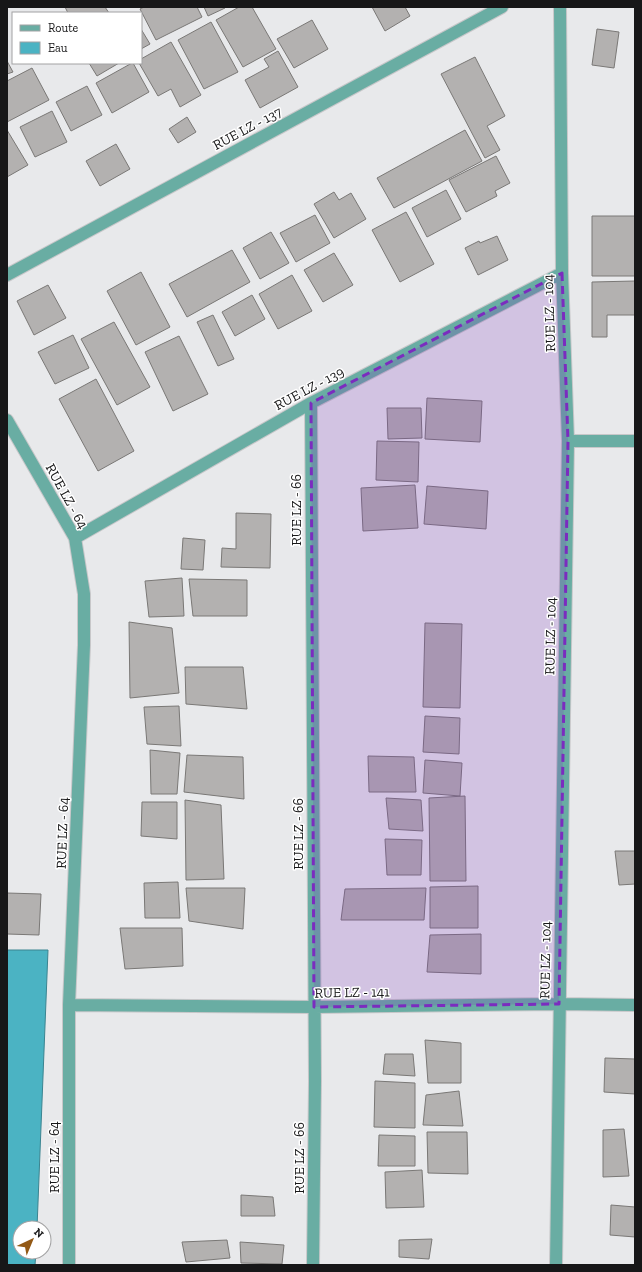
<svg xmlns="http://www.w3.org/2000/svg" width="642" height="1272" font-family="'Zilla Slab',serif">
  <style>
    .water { fill: #4bb3c3; stroke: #3b8490 }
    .building { fill: #b3b1b0; stroke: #7a7876 }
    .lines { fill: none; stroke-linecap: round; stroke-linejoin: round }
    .minor-casing { stroke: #c7c7c9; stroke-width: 14 }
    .minor { stroke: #69ada3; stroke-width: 12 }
    .marked { fill: #7b2cbf; fill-opacity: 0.2; stroke: #7b2cbf; stroke-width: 3; stroke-dasharray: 8 5; stroke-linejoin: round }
    .labels { text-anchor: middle; stroke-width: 3; stroke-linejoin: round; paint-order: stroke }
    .street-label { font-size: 14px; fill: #171718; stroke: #fff }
  </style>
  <rect width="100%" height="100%" fill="#e8e9eb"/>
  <path class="water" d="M 7,950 L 48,950 L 37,1228 L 20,1228 L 20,1252 L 36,1252 L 35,1265 L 7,1265 Z"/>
  <path class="building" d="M 65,7 L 105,7 L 109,13 L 68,13 Z
    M 144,7 L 197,7 L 202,17 L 156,40 L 140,9 Z
    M 204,7 L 224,7 L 225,8 L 208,16 Z
    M 239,7 L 252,7 L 276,49 L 243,67 L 216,20 Z
    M 372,7 L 405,7 L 410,16 L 385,31 Z
    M 312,20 L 328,49 L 294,68 L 277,39 Z
    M 211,22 L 238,72 L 204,89 L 178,40 Z
    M 141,29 L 150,44 L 141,49 Z
    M 597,29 L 619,32 L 614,68 L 592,65 Z
    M 171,42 L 201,95 L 180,107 L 171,89 L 158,96 L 139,63 L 141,63 L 141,59 Z
    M 278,51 L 298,87 L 260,108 L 245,80 L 269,67 L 264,59 Z
    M 475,57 L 505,116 L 487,126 L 500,150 L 485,158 L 441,74 Z
    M 7,61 L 13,72 L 7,74 Z
    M 89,63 L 119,63 L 97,76 Z
    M 132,63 L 133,63 L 149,92 L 112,113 L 96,83 Z
    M 32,68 L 49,100 L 7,122 L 7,81 Z
    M 87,86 L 102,115 L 71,131 L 56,102 Z
    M 52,111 L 67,142 L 35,157 L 20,127 Z
    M 187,117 L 196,132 L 178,143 L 169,129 Z
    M 7,130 L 28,165 L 7,177 Z
    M 465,130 L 482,161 L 394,208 L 377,178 Z
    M 116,144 L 130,169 L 100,186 L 86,161 Z
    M 496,156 L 510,183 L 495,191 L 497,196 L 466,212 L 449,180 Z
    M 446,190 L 461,219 L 427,237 L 412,208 Z
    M 334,192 L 339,200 L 351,193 L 366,219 L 334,238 L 314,204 Z
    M 406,212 L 434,264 L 400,282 L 372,230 Z
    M 315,215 L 330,243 L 296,262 L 280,233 Z
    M 592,216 L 635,216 L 635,276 L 592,276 Z
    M 271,232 L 289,263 L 260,279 L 243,248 Z
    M 497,236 L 508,260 L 478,275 L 465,248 L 479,241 L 480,243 Z
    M 232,250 L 250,282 L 187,317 L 169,284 Z
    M 334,253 L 353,285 L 323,302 L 304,270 Z
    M 141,272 L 170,327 L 136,345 L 107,291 Z
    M 292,275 L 312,311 L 278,329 L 259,294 Z
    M 635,281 L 635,315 L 607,315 L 607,337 L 592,337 L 592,282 Z
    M 48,285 L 66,318 L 34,335 L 17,301 Z
    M 252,295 L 265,319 L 235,336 L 222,312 Z
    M 213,315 L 234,359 L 218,366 L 197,322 Z
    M 114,322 L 150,387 L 117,405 L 81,339 Z
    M 73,335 L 89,368 L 55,384 L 38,352 Z
    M 179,336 L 208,394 L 173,411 L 145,352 Z
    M 96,379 L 134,451 L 98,471 L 59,399 Z
    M 427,398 L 482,401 L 480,442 L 425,439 Z
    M 387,408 L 421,408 L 422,438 L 388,439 Z
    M 377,441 L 419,442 L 418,482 L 376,480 Z
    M 415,485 L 418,528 L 363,531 L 361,488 Z
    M 427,486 L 488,491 L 486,529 L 424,524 Z
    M 236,513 L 271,514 L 270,568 L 221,567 L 222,548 L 236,549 Z
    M 183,538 L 205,540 L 203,570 L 181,569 Z
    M 182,578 L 184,616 L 149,617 L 145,581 Z
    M 189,579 L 247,580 L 247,616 L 193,616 Z
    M 129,622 L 172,628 L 179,693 L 130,698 Z
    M 425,623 L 462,624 L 460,708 L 423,707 Z
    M 185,667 L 243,667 L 247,709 L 186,704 Z
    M 179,706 L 181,746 L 147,744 L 144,707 Z
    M 425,716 L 460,718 L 459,754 L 423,752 Z
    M 150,750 L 180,753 L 177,794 L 151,794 Z
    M 187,755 L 243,757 L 244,799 L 184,792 Z
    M 368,756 L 414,757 L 416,792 L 369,792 Z
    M 425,760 L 462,763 L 460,796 L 423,793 Z
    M 465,796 L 466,881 L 430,881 L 429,798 Z
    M 386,798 L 421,800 L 423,831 L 389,829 Z
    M 185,800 L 221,805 L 224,879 L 186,880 Z
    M 142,802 L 177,802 L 177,839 L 141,836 Z
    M 385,839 L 422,840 L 421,875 L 387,875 Z
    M 615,851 L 635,851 L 635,884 L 619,885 Z
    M 178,882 L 180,918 L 145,918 L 144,883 Z
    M 478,886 L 478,928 L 430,928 L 430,887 Z
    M 186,888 L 245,888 L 243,929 L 189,921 Z
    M 426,888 L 424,920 L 341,920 L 345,889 Z
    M 7,893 L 41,894 L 39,935 L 7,934 Z
    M 120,928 L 182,928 L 183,966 L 125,969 Z
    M 481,934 L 481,974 L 427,972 L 430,935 Z
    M 425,1040 L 461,1043 L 461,1083 L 428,1083 Z
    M 385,1054 L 413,1054 L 415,1076 L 383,1074 Z
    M 605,1058 L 635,1059 L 635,1094 L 604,1092 Z
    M 375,1081 L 415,1083 L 415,1128 L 374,1127 Z
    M 459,1091 L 463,1126 L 423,1125 L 426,1095 Z
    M 624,1129 L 629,1176 L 603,1177 L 603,1130 Z
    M 427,1132 L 467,1132 L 468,1174 L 428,1173 Z
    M 379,1135 L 415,1136 L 415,1166 L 378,1166 Z
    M 422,1170 L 424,1207 L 386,1208 L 385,1172 Z
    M 241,1195 L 273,1197 L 275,1216 L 241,1216 Z
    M 611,1205 L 635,1207 L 635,1237 L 610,1235 Z
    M 432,1239 L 429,1259 L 399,1257 L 399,1240 Z
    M 227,1240 L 230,1258 L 186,1262 L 182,1242 Z
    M 240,1242 L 284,1245 L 282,1264 L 241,1263 Z"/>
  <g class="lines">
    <defs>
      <path id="minor" d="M 7,275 L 502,7
        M 311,403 L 315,1081 L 313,1265
        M 7,420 L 75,538 L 84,594 L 84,645 L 69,1005 L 69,1265
        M 568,441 L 635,441
        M 75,538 L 311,403 L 562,273
        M 69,1005 L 314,1007 L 559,1004 L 635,1005
        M 556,1265 L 568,441 L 562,273 L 560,7"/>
    </defs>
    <use href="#minor" class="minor-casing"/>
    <use href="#minor" class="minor"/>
  </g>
  <path class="marked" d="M 562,273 L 568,441 L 559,1004 L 314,1007 L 311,403 Z"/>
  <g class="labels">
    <g class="street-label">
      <text transform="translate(247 128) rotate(-28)" y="5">RUE LZ - 137</text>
      <text transform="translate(549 313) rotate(-92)" y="5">RUE LZ - 104</text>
      <text transform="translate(309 388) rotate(-28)" y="5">RUE LZ - 139</text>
      <text transform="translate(67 496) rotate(61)" y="5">RUE LZ - 64</text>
      <text transform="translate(296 510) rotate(-90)" y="5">RUE LZ - 66</text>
      <text transform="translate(550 636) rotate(-89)" y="5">RUE LZ - 104</text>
      <text transform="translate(62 833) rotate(-88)" y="5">RUE LZ - 64</text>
      <text transform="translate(298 834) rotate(-90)" y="5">RUE LZ - 66</text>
      <text transform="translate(545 960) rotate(-89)" y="5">RUE LZ - 104</text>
      <text transform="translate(352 992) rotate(-1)" y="5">RUE LZ - 141</text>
      <text transform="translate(54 1157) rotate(-90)" y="5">RUE LZ - 64</text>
      <text transform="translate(299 1158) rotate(-90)" y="5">RUE LZ - 66</text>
    </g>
  </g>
  <rect width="642" height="1272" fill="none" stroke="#171718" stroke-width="16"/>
  <rect x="12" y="12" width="130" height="52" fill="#ffffff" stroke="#a2a2a3"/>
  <rect x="20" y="25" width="20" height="6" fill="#69ada3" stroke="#a2a2a3"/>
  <text x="48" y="32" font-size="12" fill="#171718">Route</text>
  <rect x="20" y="42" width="20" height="12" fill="#4bb3c3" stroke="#a2a2a3"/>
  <text x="48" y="52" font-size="12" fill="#171718">Eau</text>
  <g transform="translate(32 1240) rotate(44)"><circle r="19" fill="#ffffff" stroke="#a2a2a3"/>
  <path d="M0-3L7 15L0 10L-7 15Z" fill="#935916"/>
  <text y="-6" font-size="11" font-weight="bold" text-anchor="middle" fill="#171718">N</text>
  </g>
</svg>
